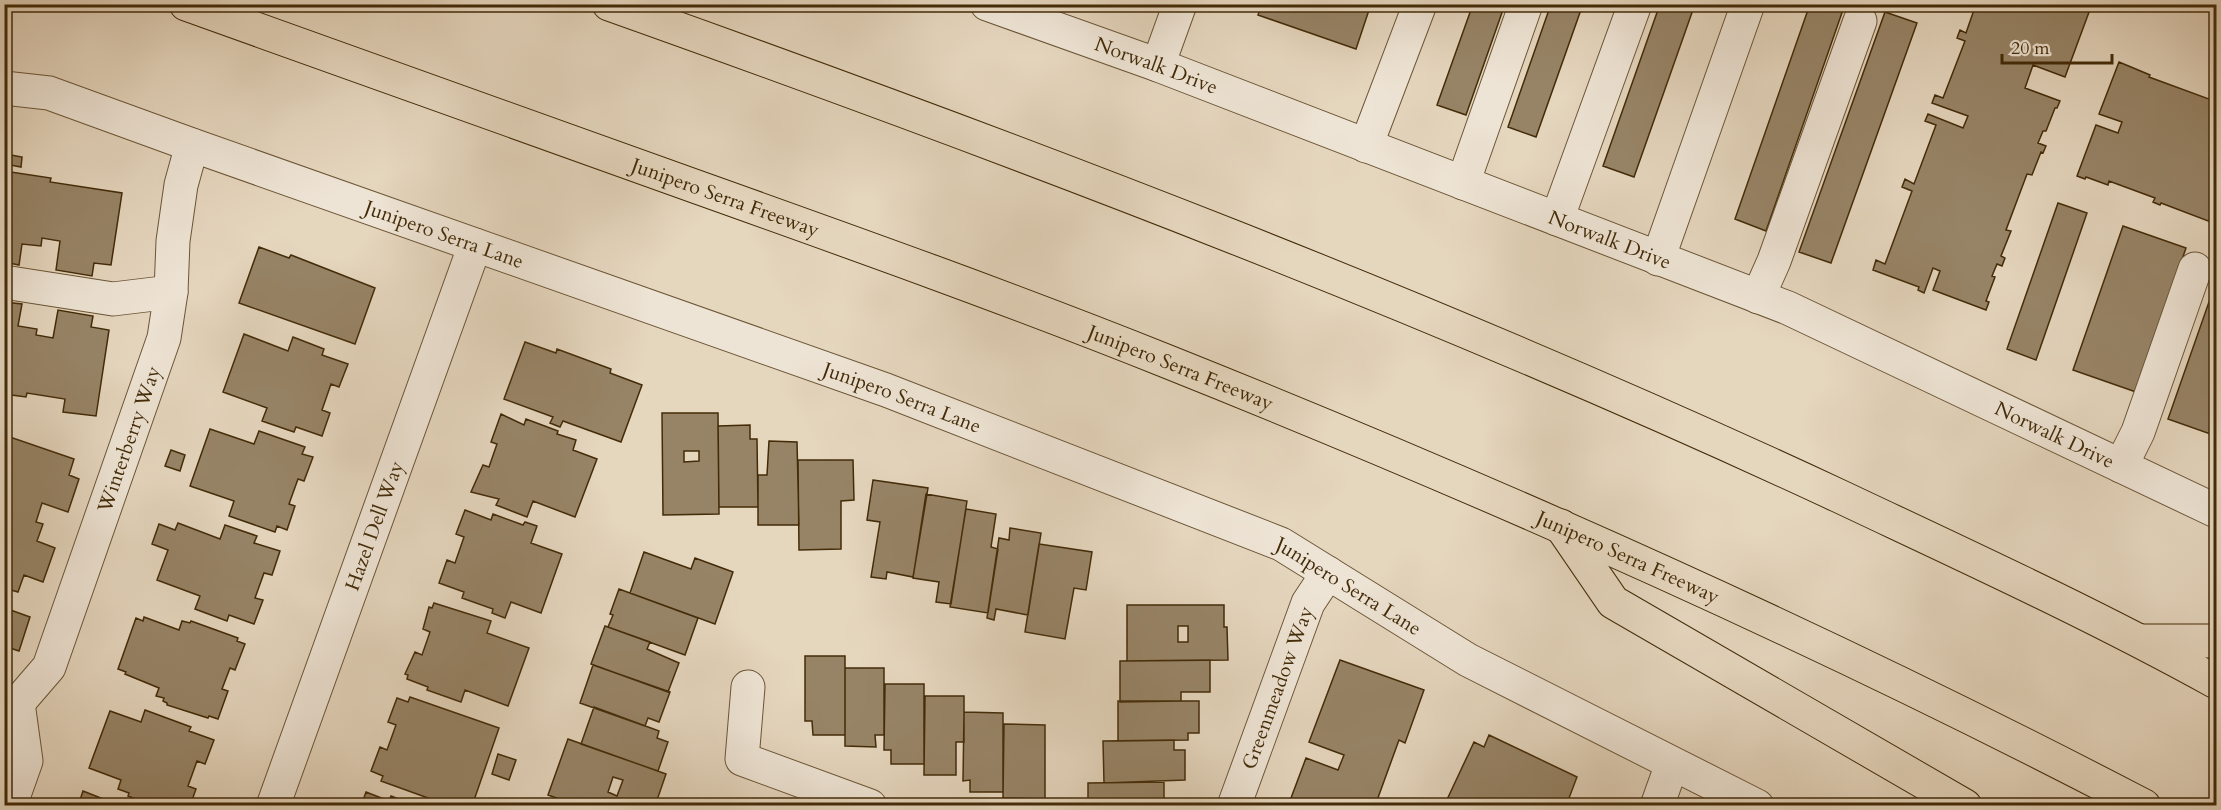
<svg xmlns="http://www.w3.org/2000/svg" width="2221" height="810" font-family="Cardo,serif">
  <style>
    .building { fill: #978467; stroke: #432b08; stroke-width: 1.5; fill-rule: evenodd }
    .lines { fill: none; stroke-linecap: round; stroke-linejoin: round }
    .minor-casing { stroke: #6c5636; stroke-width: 35 }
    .highway-casing { stroke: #432b08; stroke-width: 35 }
    .minor { stroke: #eee4d5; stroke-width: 33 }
    .highway { stroke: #e5d6be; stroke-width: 33 }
    .labels { text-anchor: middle; stroke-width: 6; stroke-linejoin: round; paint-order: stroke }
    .street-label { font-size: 20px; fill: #432b08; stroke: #eee4d5 }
  </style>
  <rect width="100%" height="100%" fill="#e5d6be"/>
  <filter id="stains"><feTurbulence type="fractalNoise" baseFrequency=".00333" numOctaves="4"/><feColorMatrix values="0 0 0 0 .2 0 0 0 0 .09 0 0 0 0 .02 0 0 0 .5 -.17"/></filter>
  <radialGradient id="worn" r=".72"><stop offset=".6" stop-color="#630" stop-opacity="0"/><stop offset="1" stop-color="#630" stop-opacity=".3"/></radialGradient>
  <path class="building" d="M 1262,4 L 1371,4 L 1356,49 L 1258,15 Z
    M 1473,4 L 1505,4 L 1466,115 L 1437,105 Z
    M 1551,4 L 1583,4 L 1536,137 L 1508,127 Z
    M 1660,4 L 1695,4 L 1634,177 L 1603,166 Z
    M 1810,4 L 1845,4 L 1766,231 L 1735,219 Z
    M 1976,4 L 2092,4 L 2065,77 L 2033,65 L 2025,88 L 2060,101 L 2057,108 L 2055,108 L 2046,131 L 2043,131 L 2038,143 L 2046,146 L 2043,153 L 2041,152 L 2032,175 L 2027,174 L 2006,230 L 2011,231 L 2001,256 L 2005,258 L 2002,266 L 1997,264 L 1992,276 L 1995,277 L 1986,301 L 1989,302 L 1986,310 L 1933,290 L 1940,271 L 1933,268 L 1924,293 L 1918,290 L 1919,287 L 1873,270 L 1876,260 L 1885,264 L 1912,191 L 1902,187 L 1905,179 L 1914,184 L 1936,125 L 1925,121 L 1928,114 L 1963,128 L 1968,116 L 1932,103 L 1935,95 L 1943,98 L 1965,41 L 1957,38 L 1960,30 L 1966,33 Z
    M 1885,12 L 1917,23 L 1831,263 L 1799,252 Z
    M 2119,62 L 2150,75 L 2149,77 L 2214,101 L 2216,99 L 2216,224 L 2161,203 L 2160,205 L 2153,202 L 2155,198 L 2109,181 L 2108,185 L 2086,177 L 2085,179 L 2077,176 L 2096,125 L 2118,133 L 2122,122 L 2099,114 Z
    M 11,155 L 22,157 L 21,167 L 10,165 Z
    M 4,171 L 51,178 L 50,182 L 122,193 L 111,265 L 94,263 L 92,276 L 56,270 L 60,241 L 42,238 L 41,246 L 22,244 L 19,265 L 4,262 Z
    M 2058,203 L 2087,213 L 2036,360 L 2007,349 Z
    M 2123,226 L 2186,248 L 2136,392 L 2073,370 Z
    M 259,247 L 289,258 L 291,255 L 375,288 L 355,344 L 239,303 Z
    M 2216,282 L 2216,436 L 2168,419 Z
    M 4,302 L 22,304 L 18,326 L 37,329 L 36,335 L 53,338 L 58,310 L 93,316 L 91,327 L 109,330 L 96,416 L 63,412 L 65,399 L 27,393 L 26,397 L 4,394 Z
    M 244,334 L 288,351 L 293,337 L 324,349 L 322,355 L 348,364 L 339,387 L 331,384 L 322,410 L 330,413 L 322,436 L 296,427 L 294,432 L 262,421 L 267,408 L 223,392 Z
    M 525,342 L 556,353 L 557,349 L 611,369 L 610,373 L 642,385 L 621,442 L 563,421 L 560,427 L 550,423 L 553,417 L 504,399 Z
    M 662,413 L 718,413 L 719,514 L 663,515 ZM 684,451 L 699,451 L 699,461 L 684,462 Z
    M 501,414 L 524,425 L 526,419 L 558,431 L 557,434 L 576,440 L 573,450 L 597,459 L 575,517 L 533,501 L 527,517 L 496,505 L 499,499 L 471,492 L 483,465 L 489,467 L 497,444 L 491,442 Z
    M 750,425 L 750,439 L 757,439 L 758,507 L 719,507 L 718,426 Z
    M 210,429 L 254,444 L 259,431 L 305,447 L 302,454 L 313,457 L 304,481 L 298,479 L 289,504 L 295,506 L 287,530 L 277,526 L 275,532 L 229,516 L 234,501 L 190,486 Z
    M 4,435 L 74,459 L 69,475 L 79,479 L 68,512 L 42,503 L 36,522 L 43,524 L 37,541 L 55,548 L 43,582 L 24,575 L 18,592 L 11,590 L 5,608 L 30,617 L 19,651 L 7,647 L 4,654 Z
    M 769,441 L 797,442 L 799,525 L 758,525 L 758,475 L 767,475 Z
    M 171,450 L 185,455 L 180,471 L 165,466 Z
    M 798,460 L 853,460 L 854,500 L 841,501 L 841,549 L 799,550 Z
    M 873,480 L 928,488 L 913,577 L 887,572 L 886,579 L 871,577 L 880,522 L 867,520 Z
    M 926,494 L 967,501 L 951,604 L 936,602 L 939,582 L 913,578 Z
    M 966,509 L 996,514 L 991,547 L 998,549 L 988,613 L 950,607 Z
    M 465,510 L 491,520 L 493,514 L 523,525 L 525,522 L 537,526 L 531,543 L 562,554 L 541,613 L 511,602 L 505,618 L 492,613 L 493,609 L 462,598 L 464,592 L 439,583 L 447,560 L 455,563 L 464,537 L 456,534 Z
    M 178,523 L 220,539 L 225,525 L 257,536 L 254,543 L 280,551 L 272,575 L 264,573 L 255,598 L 263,600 L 254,624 L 229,615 L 227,621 L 195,609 L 200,596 L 157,580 L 168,550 L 152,544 L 159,524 L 175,530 Z
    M 1010,528 L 1041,533 L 1028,615 L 996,609 L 994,620 L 987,618 L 999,538 L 1009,540 Z
    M 1039,544 L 1092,552 L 1086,590 L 1074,588 L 1065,639 L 1025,632 Z
    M 644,552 L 691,569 L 695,558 L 733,572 L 715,624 L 630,593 Z
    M 619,589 L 698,618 L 685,655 L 608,627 L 613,615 L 610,614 Z
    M 434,603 L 491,621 L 487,633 L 529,648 L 508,706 L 465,690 L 461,702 L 427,690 L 428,687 L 407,679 L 408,675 L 405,674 L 415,652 L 422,655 L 430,632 L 423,629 L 429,607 L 432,608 Z
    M 1127,605 L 1224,605 L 1224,627 L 1227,627 L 1228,660 L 1127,661 ZM 1178,626 L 1188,626 L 1188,642 L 1178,642 Z
    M 144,617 L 179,630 L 182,621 L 190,623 L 191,621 L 238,638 L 237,641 L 245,644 L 235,670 L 230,668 L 222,689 L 228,691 L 218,719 L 209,716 L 208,718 L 167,705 L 167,703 L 163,701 L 164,698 L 156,696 L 159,688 L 125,674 L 126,672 L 118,669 L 136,618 L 143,621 Z
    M 605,626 L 650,642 L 647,649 L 679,663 L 668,692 L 591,664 Z
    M 805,656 L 845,656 L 845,735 L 813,735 L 812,721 L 805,721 Z
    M 1210,660 L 1210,692 L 1181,692 L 1181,701 L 1120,702 L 1120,661 Z
    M 1340,660 L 1424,690 L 1405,743 L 1399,740 L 1375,806 L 1288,806 L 1306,758 L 1338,770 L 1344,755 L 1309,742 Z
    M 593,665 L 670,692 L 659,722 L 648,718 L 645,726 L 580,703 Z
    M 845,668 L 884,668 L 884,735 L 875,735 L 876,747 L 845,746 Z
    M 885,684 L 924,684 L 924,764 L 891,764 L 891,750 L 884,750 Z
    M 925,696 L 964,696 L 964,742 L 956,742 L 956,775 L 924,775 Z
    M 410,697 L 499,728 L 472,806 L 450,806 L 381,781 L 383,776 L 371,771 L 380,747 L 387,750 L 396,725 L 388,722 L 397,698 L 408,702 Z
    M 1118,701 L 1199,701 L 1199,733 L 1188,733 L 1188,740 L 1118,741 Z
    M 594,707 L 659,731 L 657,738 L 668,742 L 658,771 L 581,744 Z
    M 145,710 L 191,727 L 189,731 L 214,740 L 205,764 L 197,761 L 188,786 L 196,789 L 190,806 L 161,804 L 160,806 L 153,806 L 128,796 L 129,793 L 118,789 L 121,780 L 89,768 L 110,711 L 141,722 Z
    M 964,712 L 1003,713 L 1003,792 L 970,792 L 970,780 L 963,781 Z
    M 1004,724 L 1045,725 L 1045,799 L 1003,798 Z
    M 1489,735 L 1577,777 L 1566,806 L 1444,806 L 1474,742 L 1484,747 Z
    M 568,739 L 666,774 L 655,806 L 579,806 L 548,795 ZM 613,777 L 623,780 L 617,796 L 608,792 Z
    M 1174,740 L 1174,750 L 1185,750 L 1185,780 L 1104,783 L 1103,741 Z
    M 498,754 L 516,760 L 509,780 L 492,774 Z
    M 1164,782 L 1164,806 L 1088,806 L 1088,783 Z
    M 83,791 L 121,806 L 78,806 Z
    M 366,792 L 389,801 L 391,796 L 417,806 L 361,806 Z"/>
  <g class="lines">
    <defs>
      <g id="minor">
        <path id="s1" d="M 987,4 L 1158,65 L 1788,308 L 2216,511"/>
        <path d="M 1158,65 L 1180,4"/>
        <path id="s2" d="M 4,88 L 49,93 L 192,145 L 886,390 L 1281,544 L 1468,660 L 1757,806"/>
        <path d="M 1366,146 L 1420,4"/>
        <path d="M 1463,183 L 1526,4"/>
        <path d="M 1557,219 L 1635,4"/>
        <path d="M 1658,259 L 1748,4"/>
        <path d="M 4,282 L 113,299 L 171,292"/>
        <path d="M 1758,297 L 1774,261 L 1860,21"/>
        <path d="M 2121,466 L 2138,432 L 2195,269"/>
        <path d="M 748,687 L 742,759 L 870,806"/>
        <path id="s3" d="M 4,702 L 18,703 L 49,667 L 164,338 L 171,292 L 173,241 L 181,185 L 192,145"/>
        <path d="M 10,806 L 26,761 L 18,703"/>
        <path id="s4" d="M 273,806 L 475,245"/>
        <path id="s5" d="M 1234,806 L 1308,603 L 1328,573"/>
        <path d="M 1657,806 L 1672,764"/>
      </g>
      <g id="highway">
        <path id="s6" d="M 186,4 C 357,65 527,126 697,187 C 854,243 1011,299 1166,361 C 1499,494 1826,640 2144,806"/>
        <path d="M 609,4 C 1025,152 1438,309 1839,496 C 1966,556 2093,614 2216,682"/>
        <path d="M 1561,526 L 1613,602 L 1965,806"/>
        <path d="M 2143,641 L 2216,641"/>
      </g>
    </defs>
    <use href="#minor" class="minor-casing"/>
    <use href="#highway" class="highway-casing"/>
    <use href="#minor" class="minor"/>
    <use href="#highway" class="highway"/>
  </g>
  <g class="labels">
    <g class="street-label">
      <text dy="7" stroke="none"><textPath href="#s1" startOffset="180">Norwalk Drive</textPath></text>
      <text dy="7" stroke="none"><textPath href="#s6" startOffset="573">Junipero Serra Freeway</textPath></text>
      <text dy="7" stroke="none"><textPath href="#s2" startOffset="465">Junipero Serra Lane</textPath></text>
      <text dy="7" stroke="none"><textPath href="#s1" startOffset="666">Norwalk Drive</textPath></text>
      <text dy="7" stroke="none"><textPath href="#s6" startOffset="1059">Junipero Serra Freeway</textPath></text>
      <text dy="7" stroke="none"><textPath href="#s2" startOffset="951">Junipero Serra Lane</textPath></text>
      <text dy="7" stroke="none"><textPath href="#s1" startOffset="1152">Norwalk Drive</textPath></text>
      <text dy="7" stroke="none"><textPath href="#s3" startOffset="303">Winterberry Way</textPath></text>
      <text dy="7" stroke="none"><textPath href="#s4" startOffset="298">Hazel Dell Way</textPath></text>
      <text dy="7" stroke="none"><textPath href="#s6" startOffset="1545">Junipero Serra Freeway</textPath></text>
      <text dy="7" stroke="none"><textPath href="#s2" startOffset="1437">Junipero Serra Lane</textPath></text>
      <text dy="7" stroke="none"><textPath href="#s5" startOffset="126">Greenmeadow Way</textPath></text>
    </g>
  </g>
  <rect width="2221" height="810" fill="none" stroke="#e5d6be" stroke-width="24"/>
  <rect x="6" y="6" width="2209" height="798" fill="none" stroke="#432b08" stroke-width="3"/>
  <rect x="12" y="12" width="2197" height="786" fill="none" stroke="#432b08" stroke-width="1.5"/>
  <path d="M2002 54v9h110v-9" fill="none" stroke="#432b08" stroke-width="3"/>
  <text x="2011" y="54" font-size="18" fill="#432b08" stroke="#eee4d5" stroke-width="4.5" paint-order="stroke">20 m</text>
  <rect width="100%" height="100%" filter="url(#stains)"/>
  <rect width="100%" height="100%" fill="url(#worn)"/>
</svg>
